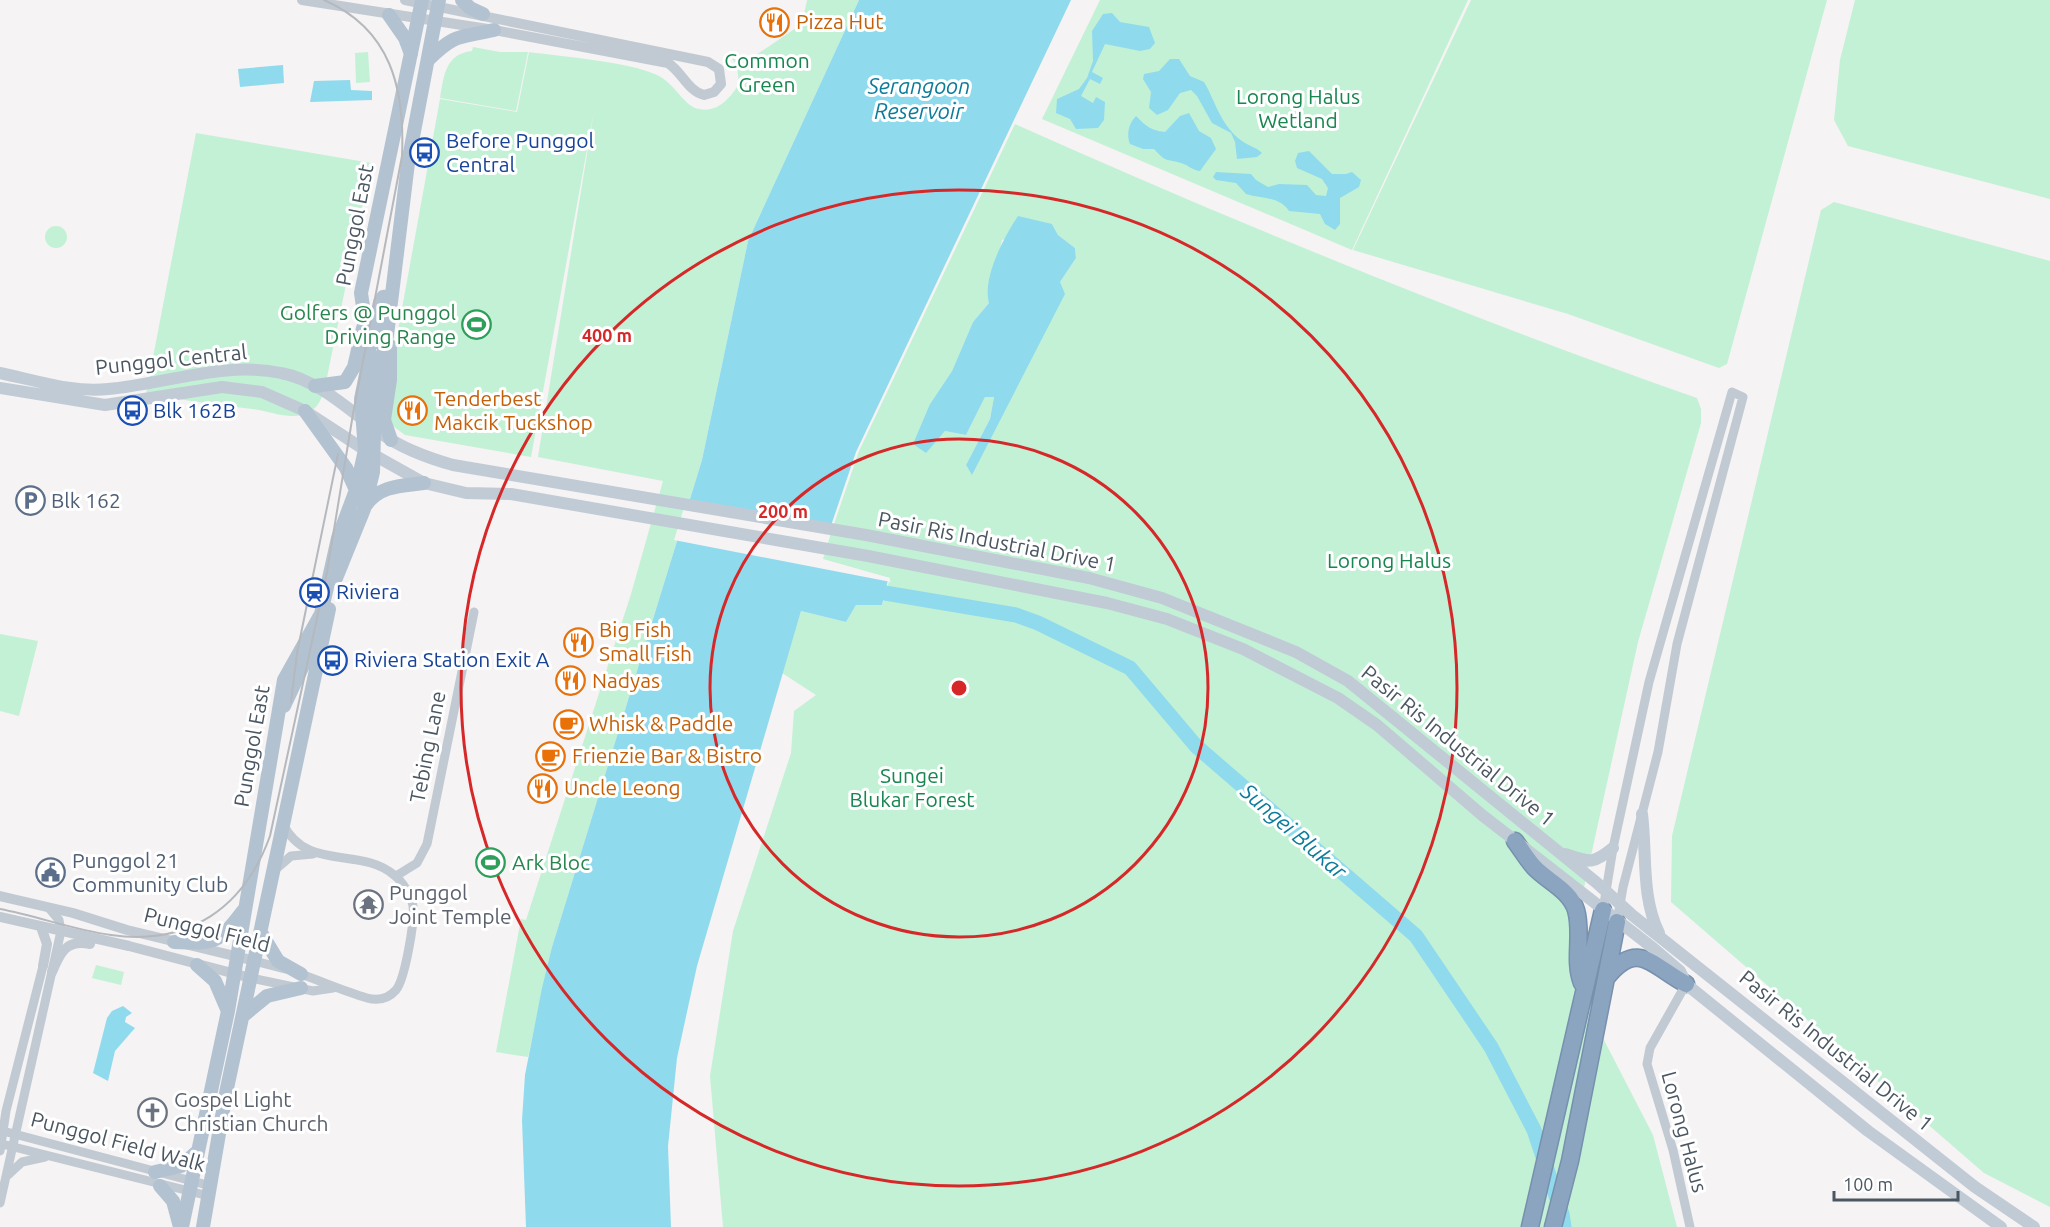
<svg xmlns="http://www.w3.org/2000/svg" width="2050" height="1227" font-family="Ubuntu,sans-serif">
  <style>
    .green { fill: #c3f1d5; fill-rule: evenodd }
    .water { fill: #90daee }
    .pier { fill: #f5f3f3 }
    .lines { fill: none; stroke-linecap: round; stroke-linejoin: round }
    .river { stroke: #90daee; stroke-width: 15 }
    .motorway-casing { stroke: #7690ad; stroke-width: 19 }
    .minor { stroke: #c1cad2; stroke-width: 9 }
    .tertiary { stroke: #c1cad2; stroke-width: 10 }
    .secondary { stroke: #c1cbd6; stroke-width: 12 }
    .primary { stroke: #b3c2d1; stroke-width: 14 }
    .motorway { stroke: #8ba5c1; stroke-width: 16 }
    .rail { stroke: #b5b8bd; stroke-width: 2 }
    .ring { fill: none; stroke: #d62828; stroke-width: 3 }
    .labels { text-anchor: middle; stroke-width: 6; stroke-linejoin: round; paint-order: stroke }
    .food-label { font-size: 21px; fill: #c56008; stroke: #fff; text-anchor: start }
    .park-label { font-size: 21px; fill: #17864f; stroke: #fff }
    .transit-label { font-size: 21px; fill: #164399; stroke: #fff; text-anchor: start }
    .street-label { font-size: 21px; fill: #4a5661; stroke: #fff }
    .leisure-label { font-size: 21px; fill: #27864d; stroke: #fff; text-anchor: end }
    .service-label { font-size: 21px; fill: #4e5e75; stroke: #fff; text-anchor: start }
    .worship-label { font-size: 21px; fill: #5b616d; stroke: #fff; text-anchor: start }
    .water-label { font-size: 22px; font-style: italic; fill: #0c7c9b; stroke: #fff }
    .centre { fill: #d62828; stroke: #fff; stroke-width: 3 }
    .ring-label { font-size: 18px; text-anchor: middle; font-weight: bold; fill: #d62828; stroke: #fff; stroke-width: 6; stroke-linejoin: round; paint-order: stroke }
  </style>
  <rect width="100%" height="100%" fill="#f5f3f3"/>
  <path class="green" d="M 807,0 L 859,0 L 748,241 L 702,460 L 552,947 L 528,1057 L 496,1052 L 521,919 L 526,920 L 631,594 L 663,481 L 538,457 L 594,111 L 531,457 L 405,435 L 389,423 L 384,408 L 440,99 L 517,112 L 529,52 C 564,57 626,61 657,75 C 675,83 684,107 699,109 C 718,113 730,98 739,84 L 737,65 L 727,52 L 753,57 L 802,24 Z
    M 1100,0 L 1468,0 L 1352,250 L 1042,119 Z
    M 1471,0 L 1827,0 L 1727,364 L 1719,368 L 1568,314 L 1353,250 Z
    M 1855,0 L 2050,0 L 2050,199 L 1848,146 L 1834,120 L 1840,60 Z
    M 473,47 L 500,52 L 528,52 L 516,111 L 440,98 C 444,76 445,54 472,51 Z
    M 368,52 L 370,82 L 356,83 L 355,53 Z
    M 1015,124 C 1239,224 1466,317 1697,398 L 1701,409 L 1701,423 L 1638,642 L 1574,933 L 1573,980 L 1653,1135 L 1677,1227 L 723,1227 L 710,1076 L 733,931 L 791,753 L 794,711 L 816,695 L 782,673 L 801,611 L 846,622 L 856,605 L 882,605 L 890,578 L 822,559 L 859,451 ZM 1052,224 L 1058,235 L 1075,248 L 1076,258 L 1060,282 L 972,474 L 966,465 L 990,419 L 994,397 L 985,397 L 966,435 L 945,431 L 931,444 L 930,404 L 952,371 L 973,322 L 989,303 L 1002,240 Z
    M 196,133 L 371,163 L 359,224 C 353,229 349,247 352,255 L 324,392 C 320,402 315,412 303,415 C 286,419 269,411 252,409 C 217,405 182,400 146,394 Z
    M 1834,202 L 2050,261 L 2050,1207 L 1984,1173 L 1671,902 L 1672,836 L 1821,210 Z
    M45 237a11 11 0 1 1 22 0a11 11 0 1 1-22 0Z
    M 0,634 L 38,641 L 19,716 L 0,711 Z
    M 96,965 L 124,972 L 121,985 L 92,978 Z"/>
  <path class="water" d="M 859,0 L 1071,0 L 856,452 L 819,561 L 888,580 L 882,605 L 856,605 L 846,622 L 801,611 L 697,966 L 677,1058 L 668,1146 L 671,1227 L 526,1227 L 522,1120 L 525,1075 L 542,988 L 552,947 L 702,460 L 748,241 Z
    M 1112,13 L 1120,22 L 1149,27 L 1155,43 L 1150,49 L 1140,51 L 1105,44 L 1092,72 L 1103,78 L 1100,84 L 1090,79 L 1081,96 L 1093,103 L 1096,97 L 1105,102 L 1104,120 L 1098,128 L 1076,129 L 1070,119 L 1056,113 L 1057,99 L 1079,89 L 1087,78 L 1093,61 L 1092,31 L 1103,14 Z
    M 1170,59 L 1179,59 L 1190,76 L 1204,82 C 1216,102 1220,125 1242,141 C 1249,146 1256,147 1262,153 L 1257,157 L 1237,159 L 1235,142 L 1231,133 L 1212,123 L 1197,96 L 1191,90 L 1180,93 L 1168,110 L 1157,115 L 1149,108 L 1151,92 L 1143,79 L 1144,74 L 1159,71 Z
    M 283,65 L 284,83 L 240,87 L 238,69 Z
    M 350,80 L 351,90 L 372,91 L 372,100 L 310,102 L 314,81 Z
    M 1189,113 L 1199,131 L 1211,138 L 1216,149 L 1200,171 C 1191,170 1189,165 1181,163 C 1165,158 1168,164 1154,149 L 1143,149 L 1130,144 C 1126,134 1129,123 1136,116 C 1146,126 1150,130 1165,132 L 1180,116 Z
    M 1309,151 L 1332,174 L 1346,174 L 1352,172 L 1361,180 L 1359,187 L 1340,198 L 1340,224 L 1335,230 L 1325,224 L 1320,214 L 1289,211 C 1279,196 1262,199 1246,194 L 1236,183 L 1216,180 L 1213,177 L 1216,172 L 1251,174 L 1256,180 L 1268,187 L 1279,184 L 1307,185 L 1316,195 L 1326,196 L 1328,188 L 1322,179 L 1297,168 L 1295,161 L 1298,153 Z
    M 1018,216 L 1052,224 L 1058,235 L 1075,248 L 1076,258 L 1060,282 L 1065,294 L 972,475 L 966,465 L 990,419 L 994,397 L 985,397 L 966,435 L 945,431 L 926,453 L 913,444 L 930,404 L 952,371 L 973,322 L 989,303 C 982,278 1004,237 1018,216 Z
    M 123,1006 L 132,1013 L 126,1017 L 125,1022 L 135,1028 L 115,1051 L 108,1081 L 93,1073 L 107,1018 L 112,1011 Z"/>
  <path class="pier" d="M 686,501 L 833,526 L 823,559 L 889,578 L 891,582 L 674,540 Z"/>
  <g class="lines">
    <path class="river" d="M 885,593 L 1016,615 L 1038,623 L 1130,668 L 1196,746 L 1416,936 L 1491,1047 L 1534,1130 L 1562,1214 L 1564,1227"/>
    <defs>
      <path id="motorway" d="M 1515,841 C 1521,849 1527,859 1534,867 C 1547,881 1570,890 1576,910 C 1583,934 1573,960 1582,983
        M 1607,977 C 1638,939 1652,966 1686,984
        M 1530,1227 L 1603,910
        M 1553,1227 L 1570,1161 L 1617,922"/>
    </defs>
    <use href="#motorway" class="motorway-casing"/>
    <path class="minor" d="M 283,824 C 307,872 360,846 394,875 C 403,882 411,895 413,906 C 415,921 405,979 396,990 C 388,999 378,1001 367,998 C 343,991 321,981 298,973
      M 276,869 L 291,856 L 313,854
      M 396,876 L 417,863 L 427,844 L 474,612
      M 1603,910 L 1613,848 L 1649,682 L 1732,392 L 1743,397 L 1677,644 L 1658,752 L 1623,887 L 1617,922
      M 255,961 L 285,969
      M 251,978 L 313,991 L 333,988
      M 1686,984 L 1650,1048 L 1647,1064 L 1673,1150 L 1690,1227
      M 3,1131 L 211,1186
      M 2,1144 L 209,1196
      M 0,1151 L 6,1111 L 43,966
      M 8,1175 L 22,1162 L 45,1157
      M 0,1203 L 61,931 L 59,920 L 49,908"/>
    <path class="tertiary" d="M 302,0 L 494,30 L 668,63 C 682,72 688,91 704,95 L 714,92 L 721,84 L 719,69 L 708,62 L 405,0
      M 0,896 L 73,913 L 127,930 L 255,961
      M 0,917 L 129,946 L 251,978
      M 41,927 L 47,944 L 43,966
      M 52,972 C 60,953 66,939 90,944"/>
    <path class="secondary" d="M 0,373 C 34,380 73,393 108,389 C 165,384 224,361 281,373 C 319,380 351,412 382,434 C 403,449 428,458 453,465 L 866,535 L 1089,578 L 1162,598 L 1296,652 L 1348,681 L 1597,883 L 1632,915 L 1975,1187 L 2034,1227
      M 0,388 L 105,405 L 222,387 L 262,392 L 305,411 L 365,450 L 424,483 L 466,493 L 511,494 L 868,556 L 1107,603 L 1167,619 L 1243,649 L 1338,698 L 1377,725 L 1482,815 L 1653,948 L 1680,971 L 1686,984 L 1868,1131 L 2001,1227
      M 1642,814 C 1647,854 1641,897 1659,933
      M 1565,854 C 1590,862 1592,865 1613,848"/>
    <path class="primary" d="M 462,0 L 470,8 L 483,14
      M 389,15 L 405,38 L 411,54
      M 428,60 C 455,33 459,38 494,30
      M 372,344 L 380,302 L 383,297 L 390,296
      M 390,346 L 390,380 L 384,420 L 391,440
      M 315,386 L 345,382 L 354,367 L 363,328
      M 305,411 L 346,468 L 356,490
      M 366,505 C 380,485 402,486 424,483
      M 336,578 L 364,509 L 373,472 L 375,394 L 387,335 L 408,163 L 439,0
      M 284,706 L 314,642
      M 261,933 L 278,961 L 301,974
      M 174,942 C 216,943 217,945 243,911
      M 197,965 L 215,981 L 227,1009
      M 244,1015 L 267,996 L 301,988
      M 155,1172 L 181,1166 L 198,1151
      M 160,1186 L 173,1201 L 180,1227
      M 182,1227 L 228,1011 L 284,680 L 321,614 L 338,538 L 356,490 L 365,450 L 361,399 L 370,355 L 361,293 L 422,0
      M 203,1227 L 226,1093 L 329,609"/>
    <use href="#motorway" class="motorway"/>
    <path class="rail" d="M 291,702 L 297,653 L 338,454
      M 0,909 C 37,916 74,930 111,935 C 189,946 244,908 270,836 L 327,572 L 353,414 L 402,156 C 405,89 391,29 324,0"/>
  </g>
  <g class="ring">
    <circle cx="959" cy="688" r="249"/>
    <circle cx="959" cy="688" r="498"/>
  </g>
  <defs>
    <symbol id="restaurant-ring" viewBox="-11 -11 22 22"><circle r="9.5" fill="#fff" stroke="#e8710a" stroke-width="1.5"/><path d="M-5-6h1v4h1v-4h1v4h1v-4h1v5L-1.5 .5V6h-2V.5L-5-1ZM5-6V6H3V1.5H1.5Q1.5-4 5-6Z" fill="#e8710a"/></symbol>
    <symbol id="bus-ring" viewBox="-11 -11 22 22"><circle r="9.5" fill="#fff" stroke="#1a4fb4" stroke-width="1.5"/><path d="M-5-6H5V4H4V6H2V4H-2V6H-4V4H-5ZM-3.5-4V0h7V-4ZM-3.5 1.2v1.5H-2V1.2ZM2 1.2v1.5H3.5V1.2Z" fill="#1a4fb4"/></symbol>
    <symbol id="stadium-ring" viewBox="-11 -11 22 22"><circle r="9.5" fill="#fff" stroke="#2e9e5b" stroke-width="1.5"/><path d="M0-5a6.5 5 0 1 0 0 10a6.5 5 0 1 0 0-10ZM-3.5-1.8h7v3.6h-7Z" fill="#2e9e5b"/></symbol>
    <symbol id="parking-ring" viewBox="-11 -11 22 22"><circle r="9.5" fill="#fff" stroke="#5c6f8a" stroke-width="1.5"/><path d="M-3.5-5.5H1a3.5 3.5 0 0 1 0 7H-1V5.5H-3.5ZM-1-3.4V-.6H.8a1.4 1.4 0 0 0 0-2.8Z" fill="#5c6f8a"/></symbol>
    <symbol id="station-ring" viewBox="-11 -11 22 22"><circle r="9.5" fill="#fff" stroke="#1a4fb4" stroke-width="1.5"/><path d="M-3-6H3Q5-6 5-4V2Q5 4 3 4L4.5 6H3L1.5 4h-3L-3 6H-4.5L-3 4Q-5 4-5 2V-4Q-5-6-3-6ZM-3.5-4v3h7v-3ZM-3.5 1v1.5H-2V1ZM2 1v1.5H3.5V1Z" fill="#1a4fb4"/></symbol>
    <symbol id="cafe-ring" viewBox="-11 -11 22 22"><circle r="9.5" fill="#fff" stroke="#e8710a" stroke-width="1.5"/><path d="M-5.5-4.5H6V0H3Q3 3.5 0 3.5H-2.5Q-5.5 3.5-5.5 0ZM3-3.2v2h1.7v-2ZM-6 4.5H4V6H-6Z" fill="#e8710a"/></symbol>
    <symbol id="civic-ring" viewBox="-11 -11 22 22"><circle r="9.5" fill="#fff" stroke="#5c6f8a" stroke-width="1.5"/><path d="M-.6-6.5H3V-4.5H.6V-3L4-1V1h2V6H-6V1h2V-1L-.6-3ZM-1.2 2.5V6h2.4V2.5Z" fill="#5c6f8a"/></symbol>
    <symbol id="temple-ring" viewBox="-11 -11 22 22"><circle r="9.5" fill="#fff" stroke="#6b7280" stroke-width="1.5"/><path d="M0-6L5-2H3V0L6.5 2.5H4V6H1.5V3h-3V6H-4V2.5H-6.5L-3 0V-2H-5Z" fill="#6b7280"/></symbol>
    <symbol id="church-ring" viewBox="-11 -11 22 22"><circle r="9.5" fill="#fff" stroke="#6b7280" stroke-width="1.5"/><path d="M-1.2-6h2.4v3.5h3.3v2.4h-3.3V6h-2.4V-.1h-3.3v-2.4h3.3Z" fill="#6b7280"/></symbol>
  </defs>
  <g fill-rule="evenodd">
    <use href="#restaurant-ring" x="758" y="6" width="33" height="33"/>
    <use href="#bus-ring" x="408" y="136" width="33" height="33"/>
    <use href="#stadium-ring" x="460" y="308" width="33" height="33"/>
    <use href="#bus-ring" x="116" y="394" width="33" height="33"/>
    <use href="#restaurant-ring" x="396" y="394" width="33" height="33"/>
    <use href="#parking-ring" x="14" y="484" width="33" height="33"/>
    <use href="#station-ring" x="298" y="576" width="33" height="33"/>
    <use href="#restaurant-ring" x="562" y="626" width="33" height="33"/>
    <use href="#bus-ring" x="316" y="644" width="33" height="33"/>
    <use href="#restaurant-ring" x="554" y="664" width="33" height="33"/>
    <use href="#cafe-ring" x="552" y="708" width="33" height="33"/>
    <use href="#cafe-ring" x="534" y="740" width="33" height="33"/>
    <use href="#restaurant-ring" x="526" y="772" width="33" height="33"/>
    <use href="#stadium-ring" x="474" y="846" width="33" height="33"/>
    <use href="#civic-ring" x="34" y="856" width="33" height="33"/>
    <use href="#temple-ring" x="352" y="888" width="33" height="33"/>
    <use href="#church-ring" x="136" y="1096" width="33" height="33"/>
  </g>
  <g class="labels">
    <g class="food-label">
      <text x="796" y="29">Pizza Hut</text>
      <text x="434" y="406">Tenderbest<tspan x="434" dy="24">Makcik Tuckshop</tspan></text>
      <text x="599" y="637">Big Fish<tspan x="599" dy="24">Small Fish</tspan></text>
      <text x="592" y="688">Nadyas</text>
      <text x="589" y="731">Whisk &amp; Paddle</text>
      <text x="572" y="763">Frienzie Bar &amp; Bistro</text>
      <text x="564" y="795">Uncle Leong</text>
    </g>
    <g class="park-label">
      <text x="767" y="68">Common<tspan x="767" dy="24">Green</tspan></text>
      <text x="1298" y="104">Lorong Halus<tspan x="1298" dy="24">Wetland</tspan></text>
      <text x="1389" y="568">Lorong Halus</text>
      <text x="912" y="783">Sungei<tspan x="912" dy="24">Blukar Forest</tspan></text>
    </g>
    <g class="transit-label">
      <text x="446" y="148">Before Punggol<tspan x="446" dy="24">Central</tspan></text>
      <text x="153" y="418">Blk 162B</text>
      <text x="336" y="599">Riviera</text>
      <text x="354" y="667">Riviera Station Exit A</text>
    </g>
    <g class="street-label">
      <text transform="translate(355 225) rotate(-79)" y="7">Punggol East</text>
      <text transform="translate(171 360) rotate(-6)" y="7">Punggol Central</text>
      <text transform="translate(997 542) rotate(11)" y="7">Pasir Ris Industrial Drive 1</text>
      <text transform="translate(252 746) rotate(-80)" y="7">Punggol East</text>
      <text transform="translate(1458 746) rotate(39)" y="7">Pasir Ris Industrial Drive 1</text>
      <text transform="translate(428 747) rotate(-79)" y="7">Tebing Lane</text>
      <text transform="translate(207 930) rotate(14)" y="7">Punggol Field</text>
      <text transform="translate(1836 1051) rotate(39)" y="7">Pasir Ris Industrial Drive 1</text>
      <text transform="translate(1684 1132) rotate(75)" y="7">Lorong Halus</text>
      <text transform="translate(118 1142) rotate(15)" y="7">Punggol Field Walk</text>
    </g>
    <g class="leisure-label">
      <text x="456" y="320">Golfers @ Punggol<tspan x="456" dy="24">Driving Range</tspan></text>
      <text x="512" y="870" text-anchor="start">Ark Bloc</text>
    </g>
    <g class="service-label">
      <text x="51" y="508">Blk 162</text>
      <text x="72" y="868">Punggol 21<tspan x="72" dy="24">Community Club</tspan></text>
    </g>
    <g class="worship-label">
      <text x="389" y="900">Punggol<tspan x="389" dy="24">Joint Temple</tspan></text>
      <text x="174" y="1107">Gospel Light<tspan x="174" dy="24">Christian Church</tspan></text>
    </g>
    <g class="water-label">
      <text x="919" y="94">Serangoon<tspan x="919" dy="25">Reservoir</tspan></text>
      <text transform="translate(1294 831) rotate(41)" y="8">Sungei Blukar</text>
    </g>
  </g>
  <circle cx="959" cy="688" r="9" class="centre"/>
  <g class="ring-label">
    <text x="607" y="342">400 m</text>
    <text x="783" y="518">200 m</text>
  </g>
  <path d="M1834 1191v9h124v-9" fill="none" stroke="#4a5661" stroke-width="3"/>
  <text x="1843" y="1191" font-size="18" fill="#4a5661" stroke="#ffffff" stroke-width="4.5" paint-order="stroke">100 m</text>
</svg>
